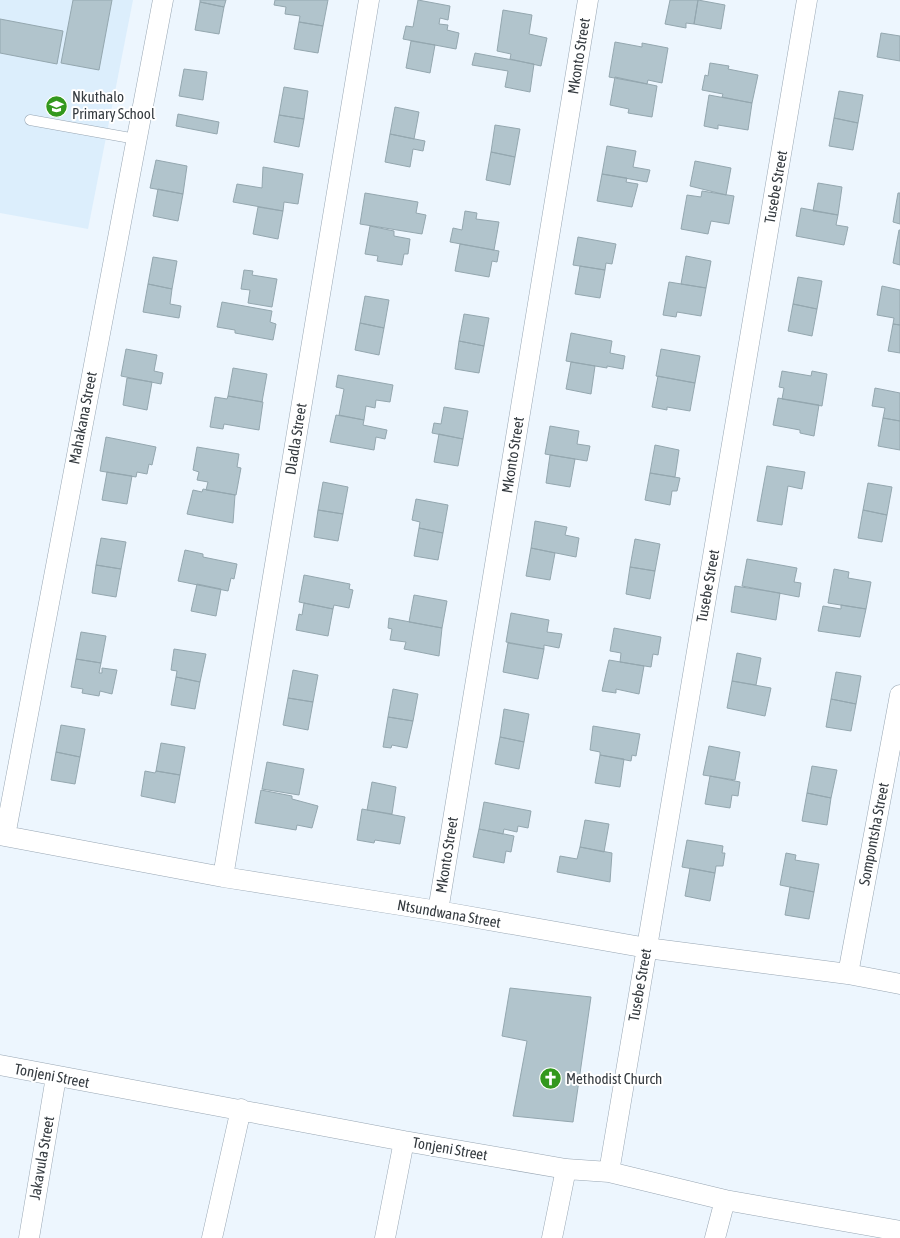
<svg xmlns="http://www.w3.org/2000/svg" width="900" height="1238" font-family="'Asap Condensed',sans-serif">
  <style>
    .built { fill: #dceefc }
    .building { fill: #b1c4cc; stroke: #94a7af }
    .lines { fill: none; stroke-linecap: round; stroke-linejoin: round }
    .lane-casing { stroke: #98a6b3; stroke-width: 11 }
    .street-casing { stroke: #98a6b3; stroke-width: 21 }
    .lane { stroke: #fff; stroke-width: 10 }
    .street { stroke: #fff; stroke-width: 20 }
    .labels { text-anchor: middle; stroke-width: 4; stroke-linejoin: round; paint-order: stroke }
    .street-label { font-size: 15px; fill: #353b40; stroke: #fff }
    .poi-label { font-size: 15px; fill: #353b40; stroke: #fff; text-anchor: start }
  </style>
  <rect width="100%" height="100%" fill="#edf6fe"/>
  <path class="built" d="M 0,0 L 133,0 L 88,229 L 0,213 Z"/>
  <path class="building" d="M 73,0 L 112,0 L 99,70 L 61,63 Z
    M 200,0 L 226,0 L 224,7 L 200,2 Z
    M 275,0 L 328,0 L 323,26 L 299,22 L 300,16 L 285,14 L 286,7 L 274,5 Z
    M 418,0 L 450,6 L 448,20 L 440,18 L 439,24 L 448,25 L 447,30 L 459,33 L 456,49 L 403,39 L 406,26 L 413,27 Z
    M 670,0 L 698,0 L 694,24 L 686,23 L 686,28 L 665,24 Z
    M 698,0 L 725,5 L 721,29 L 694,24 Z
    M 200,2 L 224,7 L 219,34 L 195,30 Z
    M 503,10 L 532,15 L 529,34 L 547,38 L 541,66 L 510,59 L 511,54 L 497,51 Z
    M 0,19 L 63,31 L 57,64 L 0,53 Z
    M 299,22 L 323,26 L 318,53 L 294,49 Z
    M 881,33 L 900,36 L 900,61 L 877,57 Z
    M 411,41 L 435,45 L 430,73 L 406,68 Z
    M 615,42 L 642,47 L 642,43 L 668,48 L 662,83 L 648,80 L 647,84 L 609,77 Z
    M 475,53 L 534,64 L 530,92 L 505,87 L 508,71 L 472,65 Z
    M 710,63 L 729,66 L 728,69 L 758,75 L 752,103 L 722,97 L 723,94 L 702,90 L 705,75 L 708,76 Z
    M 184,69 L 207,72 L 203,100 L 179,96 Z
    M 615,77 L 657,86 L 652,117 L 628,113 L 629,109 L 610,105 Z
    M 284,87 L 308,91 L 304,119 L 279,115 Z
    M 839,91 L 863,95 L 858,123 L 834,118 Z
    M 709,95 L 752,103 L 748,130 L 718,125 L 718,129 L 704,126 Z
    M 395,107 L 419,112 L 414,139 L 390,134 Z
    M 178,114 L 219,122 L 217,134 L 176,126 Z
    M 279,115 L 304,119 L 299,147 L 274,142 Z
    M 834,118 L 858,123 L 853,150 L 829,146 Z
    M 495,125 L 520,129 L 515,157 L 491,152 Z
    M 390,134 L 425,141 L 423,151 L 413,149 L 410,167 L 385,162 Z
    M 607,146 L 636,151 L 633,167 L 650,170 L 647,182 L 602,174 Z
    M 491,152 L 515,157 L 510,185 L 486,180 Z
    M 156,160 L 187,166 L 183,194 L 150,188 Z
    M 695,161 L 731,168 L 726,195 L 690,186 Z
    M 263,167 L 303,174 L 298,204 L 284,202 L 283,211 L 233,202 L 237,184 L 262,188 Z
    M 602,174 L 627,178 L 626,182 L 638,184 L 632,207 L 597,201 Z
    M 818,183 L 842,187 L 838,215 L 813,211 Z
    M 158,189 L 183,194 L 178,221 L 153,216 Z
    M 702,191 L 734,196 L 729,224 L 711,221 L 708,234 L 681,229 L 687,195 L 701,197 Z
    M 365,193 L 418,202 L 416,213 L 426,215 L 422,234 L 360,224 Z
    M 898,193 L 900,193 L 900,224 L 893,222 Z
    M 258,207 L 283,211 L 278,239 L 253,234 Z
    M 801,208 L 838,215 L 836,225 L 848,227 L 844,245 L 796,236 Z
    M 465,211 L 477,213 L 476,219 L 499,222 L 494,250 L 450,242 L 453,228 L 462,230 Z
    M 370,226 L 394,231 L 394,236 L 410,239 L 408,254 L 404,254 L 402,265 L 377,261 L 378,256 L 365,254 Z
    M 899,230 L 900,230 L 900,265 L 893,263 Z
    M 578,237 L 616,244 L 612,264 L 606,263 L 605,270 L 573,265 Z
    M 460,244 L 499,251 L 497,262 L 492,261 L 489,277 L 455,271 Z
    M 686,256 L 711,261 L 706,288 L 681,284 Z
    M 153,257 L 177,261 L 172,289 L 148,284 Z
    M 580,266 L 605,270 L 600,298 L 575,294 Z
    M 244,270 L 253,271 L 252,275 L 277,279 L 272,307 L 248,303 L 250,290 L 241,289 Z
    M 798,277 L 822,281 L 817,309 L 793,304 Z
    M 669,282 L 706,288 L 701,316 L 677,312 L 676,317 L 663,315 Z
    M 148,284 L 172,289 L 170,304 L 181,306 L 179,318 L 143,312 Z
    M 882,286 L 900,290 L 900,325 L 893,324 L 894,318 L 877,315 Z
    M 365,296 L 389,300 L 384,328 L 360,323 Z
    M 222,302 L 272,311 L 270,322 L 276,324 L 273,340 L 235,333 L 235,330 L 217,327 Z
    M 793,304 L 817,309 L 812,336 L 788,331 Z
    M 464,314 L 489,318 L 484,346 L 459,341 Z
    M 360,323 L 384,328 L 379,355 L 355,350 Z
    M 893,324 L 900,325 L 900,353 L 888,351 Z
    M 571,333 L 612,341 L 610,353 L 625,356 L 623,369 L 607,366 L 607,368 L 566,361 Z
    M 459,341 L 484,346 L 479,373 L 455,369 Z
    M 126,349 L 157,355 L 154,371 L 163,373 L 161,384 L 121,376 Z
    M 661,349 L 700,356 L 695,383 L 656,376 Z
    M 571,362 L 595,366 L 591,394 L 566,389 Z
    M 233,368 L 267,374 L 262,402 L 228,396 Z
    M 782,371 L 811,376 L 812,371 L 827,374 L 822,406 L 782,399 L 784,388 L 779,387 Z
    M 338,375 L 393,385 L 390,402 L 376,400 L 375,408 L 366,406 L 364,420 L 339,415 L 344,389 L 336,387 Z
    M 658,376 L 695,383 L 690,411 L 667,407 L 667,410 L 652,407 Z
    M 127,378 L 152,382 L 147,410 L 123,405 Z
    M 875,388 L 900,393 L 900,421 L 883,418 L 885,408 L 872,406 Z
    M 228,396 L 263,402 L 259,430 L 224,424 L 223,429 L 210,427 L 215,397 L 227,399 Z
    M 778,398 L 819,405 L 814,436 L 800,433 L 800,430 L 773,425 Z
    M 444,407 L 468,411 L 463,439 L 432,433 L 434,423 L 441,424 Z
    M 336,415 L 364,420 L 363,425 L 387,430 L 385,439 L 376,437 L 374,450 L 330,442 Z
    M 883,418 L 900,421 L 900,450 L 878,446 Z
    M 550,426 L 579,431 L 577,444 L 590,446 L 587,461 L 545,454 Z
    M 439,434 L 463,439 L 458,466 L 434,462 Z
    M 106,437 L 156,447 L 152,465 L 149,464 L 147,474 L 137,472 L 136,477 L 100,471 Z
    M 655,445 L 679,450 L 675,477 L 650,473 Z
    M 197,447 L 239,454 L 237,467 L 241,468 L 236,495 L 206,490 L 208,482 L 197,480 L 199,472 L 193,470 Z
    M 550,455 L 575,459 L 570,487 L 546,483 Z
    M 767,466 L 805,472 L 802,489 L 788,486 L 782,525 L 757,521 Z
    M 107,472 L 132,476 L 127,504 L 102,500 Z
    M 650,473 L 680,478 L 677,491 L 672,491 L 670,505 L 645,500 Z
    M 323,482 L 348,487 L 343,514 L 318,510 Z
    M 868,483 L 892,487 L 887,515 L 863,510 Z
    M 203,489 L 235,495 L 233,523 L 187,514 L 193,490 L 202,492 Z
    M 416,499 L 448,505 L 443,533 L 419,528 L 420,522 L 412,520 Z
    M 318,510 L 343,514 L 338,541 L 314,537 Z
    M 863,510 L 887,515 L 882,542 L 858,538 Z
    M 535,521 L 567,527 L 565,535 L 579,538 L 576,557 L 531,548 Z
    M 419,528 L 443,533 L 438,560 L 414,556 Z
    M 101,538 L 126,542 L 121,569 L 96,565 Z
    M 635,539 L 660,544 L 655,571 L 630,567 Z
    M 531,548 L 555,553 L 550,580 L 526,576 Z
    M 185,550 L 203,554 L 203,557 L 237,564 L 234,579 L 231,578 L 228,591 L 178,581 Z
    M 747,559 L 797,568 L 794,582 L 801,583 L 799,597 L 742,586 Z
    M 96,565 L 121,569 L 116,597 L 92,593 Z
    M 630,567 L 655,571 L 650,599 L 626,594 Z
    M 834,569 L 849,572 L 848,578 L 871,582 L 866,609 L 828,603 Z
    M 304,575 L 350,584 L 349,589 L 353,590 L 349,608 L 334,605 L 333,609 L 299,602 Z
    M 197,584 L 221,589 L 216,616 L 191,611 Z
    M 735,586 L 780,593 L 776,620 L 731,612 Z
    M 414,595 L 447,601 L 442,628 L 409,622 Z
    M 304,603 L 333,609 L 328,636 L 296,630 L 299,614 L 302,615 Z
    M 841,605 L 866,609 L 860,637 L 818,631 L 823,606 L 841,609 Z
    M 511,613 L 549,620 L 547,632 L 562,634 L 559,648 L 544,645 L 544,649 L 506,642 Z
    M 389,618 L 442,628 L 439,656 L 404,649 L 406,642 L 390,640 L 392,629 L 388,628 Z
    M 614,628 L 661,637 L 658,655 L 653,654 L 651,667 L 620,662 L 621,653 L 610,651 Z
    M 81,632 L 106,636 L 101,663 L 76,659 Z
    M 508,643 L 544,649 L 538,679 L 503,672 Z
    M 174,649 L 206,654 L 200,682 L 176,677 L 177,671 L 171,670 Z
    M 737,653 L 761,658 L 756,685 L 732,681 Z
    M 76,659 L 101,663 L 99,673 L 102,673 L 102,668 L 117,670 L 112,694 L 100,691 L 99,696 L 82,693 L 83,689 L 71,687 Z
    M 609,660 L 644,666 L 639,694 L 616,689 L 616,693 L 602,691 Z
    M 293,670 L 318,675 L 313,702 L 288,698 Z
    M 836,672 L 861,676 L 856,704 L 831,699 Z
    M 176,677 L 200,682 L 195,709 L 171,705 Z
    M 732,681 L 771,688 L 765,716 L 727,708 Z
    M 393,689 L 418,694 L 413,721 L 388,717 Z
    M 288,698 L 313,702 L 308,730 L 283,725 Z
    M 831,699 L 856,704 L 851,731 L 826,727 Z
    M 504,709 L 529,714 L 524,742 L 500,737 Z
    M 388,717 L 413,721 L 407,748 L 392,745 L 391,748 L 383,747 Z
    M 61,725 L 85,729 L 80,757 L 56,752 Z
    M 593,726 L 640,734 L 636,756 L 632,755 L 631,761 L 600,755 L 600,752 L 590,750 Z
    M 500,737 L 524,742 L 519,769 L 495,764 Z
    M 161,743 L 185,747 L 180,775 L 156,771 Z
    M 709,746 L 740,752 L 735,780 L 703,775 Z
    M 56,752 L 80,757 L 75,784 L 51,780 Z
    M 600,755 L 624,759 L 620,787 L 595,783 Z
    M 267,762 L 304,769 L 299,795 L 262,789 Z
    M 812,766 L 837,770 L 831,798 L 807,793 Z
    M 145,771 L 155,773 L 156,771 L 180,775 L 175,803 L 141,796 Z
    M 710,776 L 740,782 L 738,796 L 732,795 L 730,808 L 705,804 Z
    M 372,782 L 396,787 L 392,814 L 367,810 Z
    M 261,790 L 292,796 L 292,799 L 318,806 L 312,828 L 297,825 L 296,830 L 255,823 Z
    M 807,793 L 831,798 L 827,825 L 802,821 Z
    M 484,802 L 531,811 L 528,828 L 518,826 L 517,832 L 504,829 L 503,834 L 479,829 Z
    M 362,809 L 405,817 L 400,844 L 375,840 L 374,843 L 357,840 Z
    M 585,820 L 609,824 L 604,852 L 580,847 Z
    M 479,829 L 514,836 L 511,852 L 506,851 L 504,863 L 473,857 Z
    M 687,840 L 723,846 L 722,853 L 725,853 L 723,866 L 716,866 L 715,873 L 682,867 Z
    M 580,847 L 612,853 L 610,882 L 557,872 L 560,856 L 577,859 Z
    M 786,853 L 796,855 L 795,860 L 819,864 L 814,892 L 780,885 Z
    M 690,868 L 715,873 L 710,901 L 685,896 Z
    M 790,887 L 814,892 L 809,919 L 785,915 Z
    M 510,988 L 591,997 L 573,1122 L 513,1116 L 527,1041 L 502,1036 Z"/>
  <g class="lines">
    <defs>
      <path id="lane" d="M 30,120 L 136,139"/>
      <path id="street" d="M 0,835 L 223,877 L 438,911 L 647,948 L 848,974 L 900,984
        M 5,836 L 163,0
        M 223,877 L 369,0
        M 438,911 L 588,0
        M 848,974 L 900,695
        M 0,1065 L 404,1141 L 566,1169 L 609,1172 L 725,1200 L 900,1231
        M 609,1172 L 807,0
        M 29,1238 L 56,1077
        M 212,1238 L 241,1109
        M 385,1238 L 404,1141
        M 552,1238 L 566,1169
        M 715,1238 L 725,1200"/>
    </defs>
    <use href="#lane" class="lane-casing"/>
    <use href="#street" class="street-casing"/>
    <use href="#lane" class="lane"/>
    <use href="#street" class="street"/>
  </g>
  <defs>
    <symbol id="school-disc" viewBox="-11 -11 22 22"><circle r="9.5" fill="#33981d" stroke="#fff"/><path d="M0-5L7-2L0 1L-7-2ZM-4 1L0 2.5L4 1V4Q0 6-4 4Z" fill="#fff"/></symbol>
    <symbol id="church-disc" viewBox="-11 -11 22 22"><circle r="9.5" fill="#33981d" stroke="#fff"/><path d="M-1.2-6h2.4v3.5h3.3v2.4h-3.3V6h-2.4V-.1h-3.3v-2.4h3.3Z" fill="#fff"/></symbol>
  </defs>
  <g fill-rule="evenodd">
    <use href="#school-disc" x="44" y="94" width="25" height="25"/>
    <use href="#church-disc" x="538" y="1066" width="25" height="25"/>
  </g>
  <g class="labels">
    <g class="street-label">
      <text transform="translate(579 56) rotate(-81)" y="5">Mkonto Street</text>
      <text transform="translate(776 187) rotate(-80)" y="5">Tusebe Street</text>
      <text transform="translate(83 418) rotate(-79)" y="5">Mahakana Street</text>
      <text transform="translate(296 439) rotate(-81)" y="5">Dladla Street</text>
      <text transform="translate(513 455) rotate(-81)" y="5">Mkonto Street</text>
      <text transform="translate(708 586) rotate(-80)" y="5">Tusebe Street</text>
      <text transform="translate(874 834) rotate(-79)" y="5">Sompontsha Street</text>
      <text transform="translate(447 855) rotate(-81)" y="5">Mkonto Street</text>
      <text transform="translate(449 914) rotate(10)" y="5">Ntsundwana Street</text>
      <text transform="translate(640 985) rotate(-80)" y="5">Tusebe Street</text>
      <text transform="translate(52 1076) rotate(11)" y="5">Tonjeni Street</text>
      <text transform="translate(450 1149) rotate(10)" y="5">Tonjeni Street</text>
      <text transform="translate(42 1158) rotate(-80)" y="5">Jakavula Street</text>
    </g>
    <g class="poi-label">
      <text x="72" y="102">Nkuthalo<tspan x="72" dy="17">Primary School</tspan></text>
      <text x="566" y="1084">Methodist Church</text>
    </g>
  </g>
</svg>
